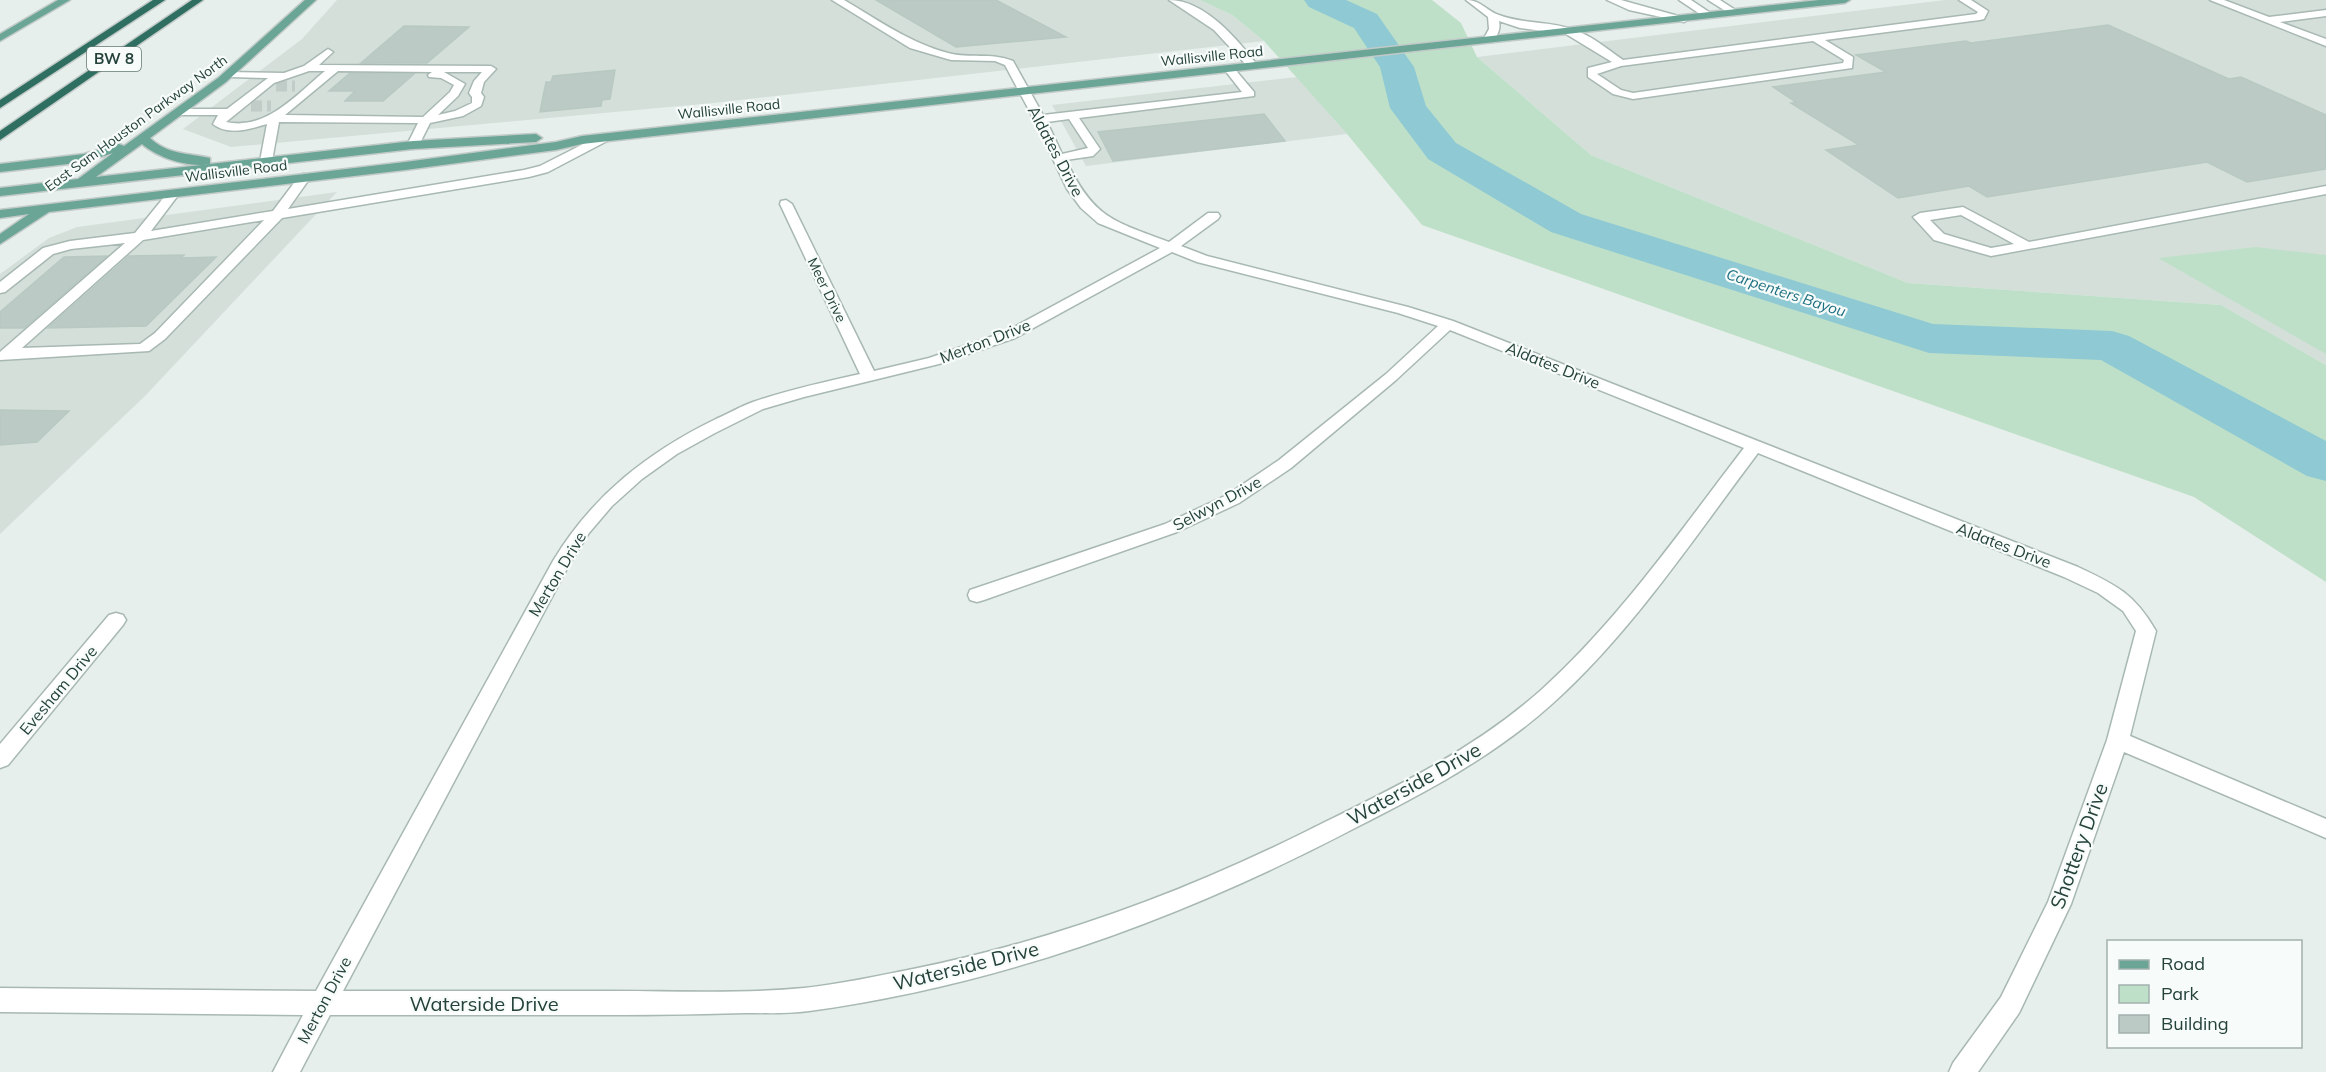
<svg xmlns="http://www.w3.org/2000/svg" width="2326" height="1072" font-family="Mulish,sans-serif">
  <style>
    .built { fill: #d4dfda }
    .green { fill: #bfe0c8 }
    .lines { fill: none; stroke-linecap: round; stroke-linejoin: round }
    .river { fill: #8ec9d4; fill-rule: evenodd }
    .building { fill: #bbcac4; stroke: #b8c9c2; stroke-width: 1.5 }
    .minor-tunnel { stroke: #bfccc8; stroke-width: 11; stroke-dasharray: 11 5; stroke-linecap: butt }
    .minor-casing { stroke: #a8b8b2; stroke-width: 3 }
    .major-casing { stroke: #c2cac8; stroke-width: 3 }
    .highway-casing { stroke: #c2cac8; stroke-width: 3 }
    .minor { fill: #fff; fill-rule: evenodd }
    .major { fill: #6aa596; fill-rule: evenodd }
    .highway { fill: #2f6f62; fill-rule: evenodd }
    .labels { text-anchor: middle; stroke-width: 4.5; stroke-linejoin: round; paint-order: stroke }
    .far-street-label { font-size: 14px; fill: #24423a; stroke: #f7fbf9 }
    .shield { fill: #f7fbf9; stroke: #637a73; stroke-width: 1.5 }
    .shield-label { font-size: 15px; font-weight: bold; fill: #24423a }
    .far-water-label { font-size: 15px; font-style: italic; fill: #1c6f80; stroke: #f7fbf9 }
    .street-label { font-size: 16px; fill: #24423a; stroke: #f7fbf9 }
    .near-street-label { font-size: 20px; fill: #24423a; stroke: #f7fbf9 }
  </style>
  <rect width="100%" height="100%" fill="#e6efeb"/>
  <path class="built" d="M 337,0 L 1200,0 L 1232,15 L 1264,41 L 713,103 L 231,147 L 183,129 L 302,39 Z
    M 1945,0 L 2326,0 L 2326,365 L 2221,305 L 1908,283 L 1591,155 L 1477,57 Z
    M 1297,77 L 1347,134 L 1086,166 L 1052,105 Z
    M 337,192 L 145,396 L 0,534 L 0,274 L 49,238 L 77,227 Z"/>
  <path class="green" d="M 1200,0 L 1432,0 L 1461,23 L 1477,57 L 1591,155 L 1908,283 L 2221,305 L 2326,365 L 2326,582 L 2194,497 L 1422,225 L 1347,134 L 1264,41 L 1232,15 Z
    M 2256,247 L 2326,255 L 2326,354 L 2158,258 Z"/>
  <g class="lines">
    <path class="river" d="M 1304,0 L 1346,0 L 1377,14 L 1414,67 L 1426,106 L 1456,143 L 1581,214 L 1933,324 L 2112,331 L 2129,336 L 2326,441 L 2326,481 L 2307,476 L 2101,360 L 1929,353 L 1551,232 L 1428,159 L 1390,108 L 1380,67 L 1354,28 L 1309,7 Z"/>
  </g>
  <path class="building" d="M 876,0 L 996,0 L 1066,37 L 956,47 Z
    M 2108,25 L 2229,79 L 2241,77 L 2326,115 L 2326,169 L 2247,182 L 2207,162 L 1987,197 L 1969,186 L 1898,198 L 1826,150 L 1859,145 L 1791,103 L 1796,102 L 1773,87 L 1886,72 L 1856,55 L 1966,41 L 1971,43 Z
    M 404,26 L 469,27 L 427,63 L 361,63 Z
    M 615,70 L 610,99 L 602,100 L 601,106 L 540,112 L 546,82 L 551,82 L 553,76 Z
    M 350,73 L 414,74 L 383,101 L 345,101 L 355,91 L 329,91 Z
    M 1264,114 L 1285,141 L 1113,161 L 1098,132 Z
    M 184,255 L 181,258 L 216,257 L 146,326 L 48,328 L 129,256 Z
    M 107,256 L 24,328 L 0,328 L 0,312 L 64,257 Z
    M 0,410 L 69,411 L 37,442 L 0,445 Z"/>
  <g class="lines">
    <path class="minor-tunnel" d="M 276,86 L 295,86
      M 251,106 L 271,106"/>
    <defs>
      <path id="minor" d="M 832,0 L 844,0 C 878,20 910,43 948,53 C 970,59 990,52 1013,61 L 1043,115 L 1242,92 L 1224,69 L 1229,66 L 1233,67 L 1254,92 L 1254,96 L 1079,118 L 1100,149 L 1093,156 L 1066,160 C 1093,218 1113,221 1169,242 L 1208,213 L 1218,213 L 1220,216 L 1218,219 L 1181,246 L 1207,256 L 1408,307 L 1453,321 L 2078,567 C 2116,585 2134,593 2156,631 L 2130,736 L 2326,819 L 2326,838 L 2124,752 L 2071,904 L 2019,1013 L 1978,1072 L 1949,1072 L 1953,1063 L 2001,997 L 2048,902 L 2107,740 L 2136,631 L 2123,611 L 2098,593 L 2064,577 L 1758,453 C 1693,539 1632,632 1552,704 C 1493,757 1424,793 1353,829 C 1183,918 1001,985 809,1011 C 788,1014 766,1013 745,1013 C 704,1014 663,1015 623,1015 C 525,1015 428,1015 330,1015 L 300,1072 L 273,1072 L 303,1015 L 0,1012 L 0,988 L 316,991 L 553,561 C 592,496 648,452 716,419 C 728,414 741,406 753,402 C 788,390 824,382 860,374 L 780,204 L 781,201 L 786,200 L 792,204 L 874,371 L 929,358 L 1005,332 L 1160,248 L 1098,223 L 1081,208 L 1067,189 L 1037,125 L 1005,65 L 995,61 L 951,60 L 910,48 ZM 1069,119 L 1088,148 L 1062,154 L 1047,122 ZM 1172,252 L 1197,262 L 1398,313 L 1438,326 L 1386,374 L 1279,460 L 1227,495 L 1165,524 L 970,590 L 968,595 L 970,600 L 977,602 L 984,600 L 1177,532 L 1239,503 L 1291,468 L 1396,380 L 1450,330 L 1744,448 C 1680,531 1619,620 1540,691 C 1472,751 1390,790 1309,830 C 1183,893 1052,941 913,969 C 877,976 841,984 804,988 C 741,994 676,991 613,991 C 523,991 433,991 343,991 L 570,563 L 589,533 L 612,506 L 642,479 L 677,454 L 715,433 L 763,409 L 804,397 L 939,364 L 1015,338 Z
        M 1169,0 C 1205,0 1238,40 1258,66 L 1257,68 L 1249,68 L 1214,30 Z
        M 1466,0 C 1481,0 1485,10 1499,15 C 1522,24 1548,21 1571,29 C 1590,34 1607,49 1623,60 L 1976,14 L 1978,12 L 1959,0 L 1971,0 L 1988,11 L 1984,19 L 1980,20 L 1825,40 L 1853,57 L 1852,68 L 1633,99 L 1613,94 L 1588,77 L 1588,68 L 1612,62 L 1566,34 L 1520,28 L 1499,21 C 1501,30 1497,36 1492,42 L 1484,42 L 1483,40 L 1489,29 L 1488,17 ZM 1813,41 L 1844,60 L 1843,63 L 1633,93 L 1621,90 L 1597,74 L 1621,66 Z
        M 1607,0 L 1621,0 L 1689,19 L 1684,22 L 1629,10 Z
        M 1679,0 L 1691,0 L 1715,16 L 1706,18 Z
        M 1708,0 L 1720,0 L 1740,13 L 1732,15 Z
        M 2210,0 L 2224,0 L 2269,17 L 2326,10 L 2326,16 L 2280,22 L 2326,39 L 2326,46 Z
        M 328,49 L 333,52 L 319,65 L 491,66 L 496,69 L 484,82 L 481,93 L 484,97 L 481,106 L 463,116 L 430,123 L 419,145 L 413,149 L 407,145 L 418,123 L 279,122 L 272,161 L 266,165 L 260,161 L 267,124 C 250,129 228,136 213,124 L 218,115 L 181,115 L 175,112 L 181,109 L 227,109 L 268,78 L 230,77 L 226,76 L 226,72 L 284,73 L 304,66 ZM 309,71 L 325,71 C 297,94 266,131 226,122 L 274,83 ZM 338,71 L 432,72 L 428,75 L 429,77 L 441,78 L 454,85 L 450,92 L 423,117 L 285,115 ZM 444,72 L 482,72 L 474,81 L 469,93 L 472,97 L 472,103 L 455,111 L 438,115 L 458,96 L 465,84 Z
        M 603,134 L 607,135 L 607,141 L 548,172 L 529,177 L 282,218 L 165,339 L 149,351 L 0,360 L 0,352 L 125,243 L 71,249 L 53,254 L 5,292 L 0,293 L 0,282 L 43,248 L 70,241 L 135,233 L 169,191 L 173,190 L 179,194 L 151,231 L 273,211 L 300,175 L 304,174 L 310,178 L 288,209 L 524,170 L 540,166 ZM 264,220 L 155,333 L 140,344 L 22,348 L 143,240 Z
        M 2326,186 L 2326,194 L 1991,256 L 1934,240 L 1913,217 L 1920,213 L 1963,207 L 2029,242 ZM 1961,215 L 2014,244 L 1991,248 L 1944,234 L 1930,220 Z
        M 116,613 L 123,615 L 126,620 L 123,625 L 8,765 L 0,768 L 0,744 L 109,615 Z"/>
      <path id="major" d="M 58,0 L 70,0 L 0,41 L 0,34 Z
        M 305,0 L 316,0 L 226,82 L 150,138 C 168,155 188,153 210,158 L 210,164 C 189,168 158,158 142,144 L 96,177 L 413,141 L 536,134 L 542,138 L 536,142 L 413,149 L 0,196 L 0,188 L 78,179 L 113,153 L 85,162 L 0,172 L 0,164 L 84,154 L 119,144 L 124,146 L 218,78 Z
        M 1819,0 L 1850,0 L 1845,3 L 582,144 L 556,150 L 405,170 L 49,212 L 0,244 L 0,234 L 29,214 L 0,218 L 0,210 L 405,162 L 556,142 L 582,136 Z"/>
      <path id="highway" d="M 153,0 L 165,0 L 0,108 L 0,100 Z
        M 192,0 L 203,0 L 0,140 L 0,131 Z"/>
    </defs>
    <use href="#minor" class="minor-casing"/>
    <use href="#major" class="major-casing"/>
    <use href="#highway" class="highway-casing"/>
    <use href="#minor" class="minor"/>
    <use href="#major" class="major"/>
    <use href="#highway" class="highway"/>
  </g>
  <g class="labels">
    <g class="far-street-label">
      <text transform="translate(1212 56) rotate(-6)" y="5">Wallisville Road</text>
      <text transform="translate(729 109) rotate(-6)" y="5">Wallisville Road</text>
      <text transform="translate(136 123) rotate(-36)" y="5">East Sam Houston Parkway North</text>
      <text transform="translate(236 171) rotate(-7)" y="5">Wallisville Road</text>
      <text transform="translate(827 290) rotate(64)" y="5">Meer Drive</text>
    </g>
    <rect class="shield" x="87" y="47" width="54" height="24" rx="4.5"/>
    <g class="shield-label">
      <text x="114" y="64">BW 8</text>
    </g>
    <g class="far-water-label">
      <text transform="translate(1786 293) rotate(18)" y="5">Carpenters Bayou</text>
    </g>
    <g class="street-label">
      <text transform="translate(1056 151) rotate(62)" y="6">Aldates Drive</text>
      <text transform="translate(985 341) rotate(-21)" y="6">Merton Drive</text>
      <text transform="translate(1553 365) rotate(22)" y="6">Aldates Drive</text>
      <text transform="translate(1217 503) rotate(-28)" y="6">Selwyn Drive</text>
      <text transform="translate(2004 545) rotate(21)" y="6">Aldates Drive</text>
      <text transform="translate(557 574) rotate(-59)" y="6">Merton Drive</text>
      <text transform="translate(58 690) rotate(-50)" y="6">Evesham Drive</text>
      <text transform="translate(324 1000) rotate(-62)" y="6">Merton Drive</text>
    </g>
    <g class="near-street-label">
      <text transform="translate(1414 784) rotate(-29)" y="7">Waterside Drive</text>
      <text transform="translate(2079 846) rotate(-70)" y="7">Shottery Drive</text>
      <text transform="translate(966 966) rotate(-14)" y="7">Waterside Drive</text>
      <text x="484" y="1011">Waterside Drive</text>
    </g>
  </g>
  <rect x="2107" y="940" width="195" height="108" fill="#f7fbf9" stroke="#a3b1ad" stroke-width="1.5"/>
  <rect x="2119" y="960" width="30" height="9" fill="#6aa596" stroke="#a3b1ad" stroke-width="1.5"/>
  <text x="2161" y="970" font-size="18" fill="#24423a">Road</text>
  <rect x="2119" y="985" width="30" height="18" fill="#bfe0c8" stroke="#a3b1ad" stroke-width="1.5"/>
  <text x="2161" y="1000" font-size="18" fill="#24423a">Park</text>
  <rect x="2119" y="1015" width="30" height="18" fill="#bbcac4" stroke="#a3b1ad" stroke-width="1.5"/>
  <text x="2161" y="1030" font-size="18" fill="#24423a">Building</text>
</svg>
